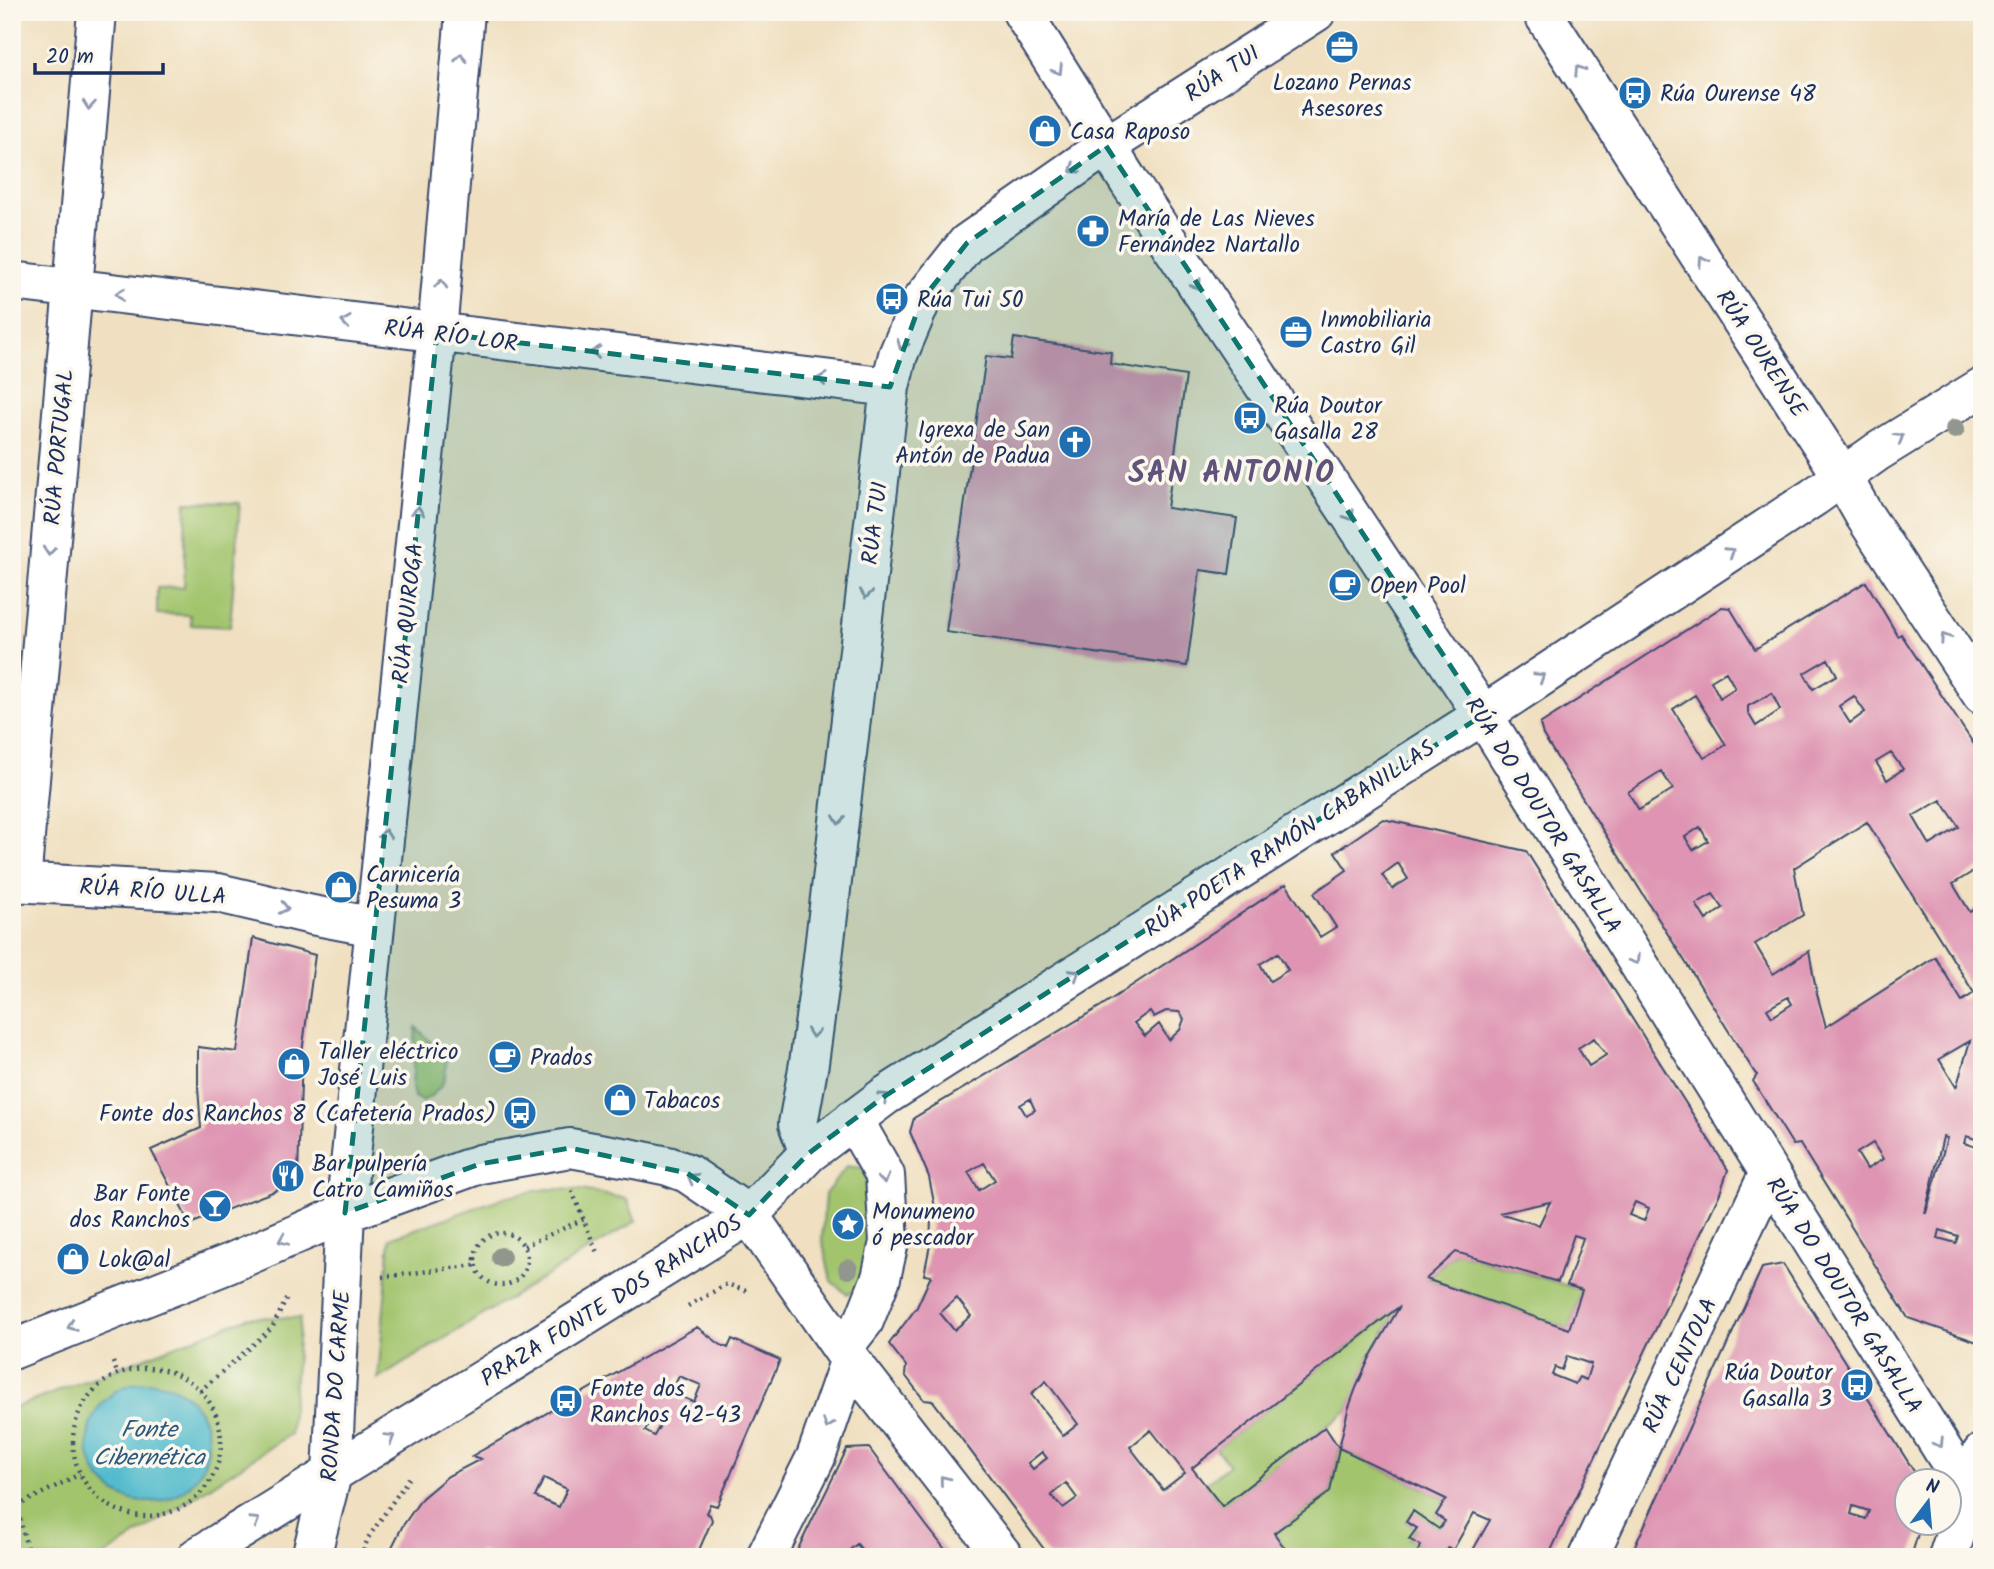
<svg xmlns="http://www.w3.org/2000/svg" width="1994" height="1569" font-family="Kalam,sans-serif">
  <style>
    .green { fill: #a2c46d; stroke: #5e7a66; stroke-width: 2 }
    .water { fill: #4fbacc; stroke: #357495; stroke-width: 2 }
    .building { fill: #de94b2; fill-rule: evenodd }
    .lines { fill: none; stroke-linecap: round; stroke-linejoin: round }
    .minor-casing { stroke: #3b4a6d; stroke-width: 42 }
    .path { stroke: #3b4a6d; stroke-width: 4.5; stroke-dasharray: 2 5; stroke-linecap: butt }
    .minor { stroke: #fff; stroke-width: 38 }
    .tree { fill: #91978d }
    .oneway { stroke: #8d97ae }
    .marked { fill: #0f766e; fill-opacity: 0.2; stroke: #0f766e; stroke-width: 5; stroke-dasharray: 14 9; stroke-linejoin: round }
    .labels { text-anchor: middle; stroke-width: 7; stroke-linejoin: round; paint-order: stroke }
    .street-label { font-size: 23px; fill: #1b2f5e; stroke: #fbf7ec }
    .poi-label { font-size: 23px; fill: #1b2f5e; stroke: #fbf7ec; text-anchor: start }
    .water-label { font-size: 24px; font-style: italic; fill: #2b597f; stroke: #fbf7ec }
    .district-label { font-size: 30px; font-weight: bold; letter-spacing: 2px; fill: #5f527b; stroke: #fbf7ec }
  </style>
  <rect width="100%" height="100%" fill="#fbf7ec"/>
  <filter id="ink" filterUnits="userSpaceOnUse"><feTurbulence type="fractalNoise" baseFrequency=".0143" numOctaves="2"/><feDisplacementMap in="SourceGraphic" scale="14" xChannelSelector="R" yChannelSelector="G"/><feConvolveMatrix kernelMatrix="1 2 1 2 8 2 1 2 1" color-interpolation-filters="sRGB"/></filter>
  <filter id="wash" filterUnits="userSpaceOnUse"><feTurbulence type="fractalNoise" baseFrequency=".00686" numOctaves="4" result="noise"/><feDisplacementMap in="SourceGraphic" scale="28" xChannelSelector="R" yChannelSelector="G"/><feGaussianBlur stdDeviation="1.57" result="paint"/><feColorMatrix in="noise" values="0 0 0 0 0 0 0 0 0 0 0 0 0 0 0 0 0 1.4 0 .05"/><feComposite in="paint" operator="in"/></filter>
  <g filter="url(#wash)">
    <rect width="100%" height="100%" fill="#f0e0c1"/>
    <path class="green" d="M 186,502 L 240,503 L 230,627 L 191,625 L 190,615 L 157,614 L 157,588 L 184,587 Z
      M 416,1027 L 446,1057 C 447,1081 443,1089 423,1101 L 414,1097 L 412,1087 Z
      M 847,1166 L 863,1168 L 875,1189 L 875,1259 L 863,1287 L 847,1294 L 831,1281 L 822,1239 L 825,1194 Z
      M 547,1189 L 581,1190 L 627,1199 L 636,1221 L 378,1379 L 390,1238 L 508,1196 Z
      M 1456,1252 L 1582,1290 L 1569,1329 L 1426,1279 Z
      M 1400,1306 L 1370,1357 L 1348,1410 L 1222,1506 L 1205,1484 L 1229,1465 L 1216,1449 Z
      M 249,1317 L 300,1318 L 290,1434 L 103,1557 L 12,1557 L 12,1409 Z
      M 1339,1448 L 1446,1499 L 1436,1515 L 1445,1521 L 1439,1529 L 1413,1512 L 1406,1522 L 1417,1528 L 1409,1539 L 1421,1546 L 1414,1557 L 1291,1557 L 1274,1533 L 1330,1492 Z"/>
    <path class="water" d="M88 1442a60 60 0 1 1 120 0a60 60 0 1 1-120 0Z"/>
    <g id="blocks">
      <path class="building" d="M 1014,338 L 1111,352 L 1110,364 L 1186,376 L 1167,508 L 1237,518 L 1229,574 L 1200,570 L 1187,666 L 946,632 L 986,356 L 1011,359 Z
        M 1866,582 L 1898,636 L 1901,634 L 1979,752 L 1977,753 L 1982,761 L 1982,866 L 1953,884 L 1970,912 L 1982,905 L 1982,1141 L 1966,1136 L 1964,1143 L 1982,1149 L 1982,1338 L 1980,1343 L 1908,1318 L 1801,1146 L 1800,1144 L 1793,1145 L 1753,1081 L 1757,1075 L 1755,1073 L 1543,735 L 1540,724 L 1722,607 L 1730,608 L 1755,649 ZM 1828,659 L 1837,675 L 1813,689 L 1804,673 ZM 1726,672 L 1735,688 L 1720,698 L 1711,681 ZM 1772,693 L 1780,710 L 1756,726 L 1748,713 L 1748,706 ZM 1695,695 L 1726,745 L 1704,758 L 1673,709 ZM 1854,696 L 1865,712 L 1850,723 L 1839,706 ZM 1891,753 L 1903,769 L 1887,780 L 1876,762 ZM 1661,771 L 1673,789 L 1639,810 L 1628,792 ZM 1941,800 L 1959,827 L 1930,845 L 1913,816 ZM 1867,822 L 1974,993 L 1962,1001 L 1935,957 L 1826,1027 L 1816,990 L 1809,951 L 1773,974 L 1755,944 L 1803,915 L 1794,868 ZM 1700,827 L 1708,841 L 1693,850 L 1685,837 ZM 1713,894 L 1723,908 L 1706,920 L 1696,904 ZM 1788,997 L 1792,1004 L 1772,1017 L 1767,1009 ZM 1970,1041 L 1957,1085 L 1956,1087 L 1939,1059 ZM 1943,1137 L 1947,1138 L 1926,1213 L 1925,1213 ZM 1873,1143 L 1883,1159 L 1867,1169 L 1857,1153 ZM 1940,1230 L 1958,1236 L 1956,1243 L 1938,1238 Z
        M 1383,819 L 1526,851 L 1728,1170 L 1720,1193 L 1548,1557 L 1469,1557 L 1490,1520 L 1474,1513 L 1453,1550 L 1448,1547 L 1442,1557 L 1414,1557 L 1421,1546 L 1409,1539 L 1417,1528 L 1406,1522 L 1413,1511 L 1439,1529 L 1445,1521 L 1436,1515 L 1446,1499 L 1339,1448 L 1348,1410 L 1356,1388 L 1370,1357 L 1400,1306 L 1192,1468 L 1222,1506 L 1325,1427 L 1339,1448 L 1330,1492 L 1274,1533 L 1291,1557 L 1050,1557 L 933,1401 L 924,1400 L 905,1375 L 906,1366 L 889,1344 L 917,1307 L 931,1276 L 924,1275 L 930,1245 L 931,1219 L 937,1218 L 929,1177 L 910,1132 L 914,1118 L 1101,1006 L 1286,884 L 1320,937 L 1336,927 L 1314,893 L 1347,870 L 1335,852 ZM 1398,863 L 1408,879 L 1392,889 L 1382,875 ZM 1278,953 L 1288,970 L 1270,981 L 1260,964 ZM 1150,1011 L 1154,1017 L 1166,1011 L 1179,1012 L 1184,1019 L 1180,1030 L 1169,1040 L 1159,1024 L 1145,1036 L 1134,1023 ZM 1594,1038 L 1606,1055 L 1589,1066 L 1578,1048 ZM 1030,1099 L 1035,1110 L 1026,1115 L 1020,1105 ZM 984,1163 L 995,1180 L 979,1190 L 968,1172 ZM 1550,1202 L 1539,1225 L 1499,1213 ZM 1635,1202 L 1649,1208 L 1644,1221 L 1629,1215 ZM 1574,1235 L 1583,1238 L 1567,1285 L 1582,1290 L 1569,1329 L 1426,1279 L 1456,1252 L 1558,1282 ZM 957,1298 L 971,1316 L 954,1330 L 940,1313 ZM 1567,1356 L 1591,1364 L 1586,1380 L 1579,1377 L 1575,1384 L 1552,1375 L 1555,1367 L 1562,1370 ZM 1046,1381 L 1078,1424 L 1063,1436 L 1031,1394 ZM 1151,1430 L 1185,1473 L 1163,1490 L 1130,1447 ZM 1042,1452 L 1047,1458 L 1033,1469 L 1028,1463 ZM 1066,1483 L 1077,1498 L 1063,1508 L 1051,1495 Z
        M 253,938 L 315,955 L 302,1053 L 298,1174 L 275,1191 L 190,1224 L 151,1150 L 201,1128 L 198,1087 L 198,1047 L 237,1052 Z
        M 1783,1264 L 1915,1473 L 1917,1482 L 1906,1482 L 1906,1524 L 1921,1524 L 1911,1557 L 1630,1557 L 1762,1268 ZM 1853,1506 L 1869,1511 L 1866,1519 L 1851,1514 Z
        M 697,1327 L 721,1345 L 728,1348 L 732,1339 L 780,1360 L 717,1506 L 710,1504 L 706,1513 L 710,1515 L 712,1520 L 696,1557 L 494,1557 L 479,1550 L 477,1557 L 387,1557 L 402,1527 L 422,1498 L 448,1476 L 481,1459 L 472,1456 ZM 679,1376 L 701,1385 L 694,1402 L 671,1393 ZM 652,1414 L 663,1420 L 654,1436 L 645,1431 ZM 544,1478 L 567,1489 L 559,1507 L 535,1497 Z
        M 869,1448 L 926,1525 L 951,1557 L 868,1557 L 857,1544 L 841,1557 L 794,1557 L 847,1449 Z"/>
    </g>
  </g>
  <g filter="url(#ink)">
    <use href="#blocks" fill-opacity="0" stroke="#3b4a6d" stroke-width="2"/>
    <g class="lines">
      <defs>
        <path id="minor" d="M 1022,12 L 1129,182 L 1483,715 L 1969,1492
          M 1542,12 L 1842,476 L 1864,515 L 1982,695
          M 12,281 L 890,387
          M 12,882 L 218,893 L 312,915 L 375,927
          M 21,883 L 97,12
          M 809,1153 L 798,1124 L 809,1063 L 822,966 L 890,387 L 898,355 L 921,301 L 967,243 L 1106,146 L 1316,12
          M 842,1349 L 864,1321 L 881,1278 L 889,1242 L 885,1175 L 853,1119
          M 12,1350 L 228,1264 L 345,1213 L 480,1164 L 570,1148 L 634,1159 L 668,1166 L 687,1173 L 749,1215 L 842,1349 L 1004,1557
          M 197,1557 L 749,1215 L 809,1153 L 885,1096 L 1483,715 L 1814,497 L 1877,452 L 1982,387
          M 311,1557 L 332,1474 L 345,1213 L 437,333 L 465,12
          M 766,1557 L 816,1457 L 850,1359
          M 1588,1557 L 1769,1173
          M 1948,1557 L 1982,1453"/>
      </defs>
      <use href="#minor" class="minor-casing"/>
      <path class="path" d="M 572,1191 L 598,1255
        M475 1259a26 26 0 1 1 52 0a26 26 0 1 1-52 0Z
        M 524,1246 L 584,1219
        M 382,1277 L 475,1265
        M 688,1306 L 727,1284 L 749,1292
        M 113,1362 L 118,1375
        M73 1442a74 74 0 1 1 148 0a74 74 0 1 1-148 0Z
        M 200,1391 L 272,1328 L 288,1296
        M 12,1500 L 17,1506 L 29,1557
        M 17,1506 L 80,1474
        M 361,1557 L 368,1538 L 409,1478"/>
      <use href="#minor" class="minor"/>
    </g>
    <g class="tree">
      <circle cx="1955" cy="429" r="10"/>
      <circle cx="847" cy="1227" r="10"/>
      <circle cx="501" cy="1257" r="10"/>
      <circle cx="848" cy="1269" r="10"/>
    </g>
    <defs><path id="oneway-chevron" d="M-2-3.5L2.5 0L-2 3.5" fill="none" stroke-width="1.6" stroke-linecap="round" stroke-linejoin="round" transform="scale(1.75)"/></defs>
    <g class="oneway">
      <use href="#oneway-chevron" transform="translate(461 58) rotate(-85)"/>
      <use href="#oneway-chevron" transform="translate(1058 70) rotate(58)"/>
      <use href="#oneway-chevron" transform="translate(1579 70) rotate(-123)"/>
      <use href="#oneway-chevron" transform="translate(89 105) rotate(95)"/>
      <use href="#oneway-chevron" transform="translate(1074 169) rotate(145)"/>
      <use href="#oneway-chevron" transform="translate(1703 261) rotate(-123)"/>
      <use href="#oneway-chevron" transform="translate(441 284) rotate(-85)"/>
      <use href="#oneway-chevron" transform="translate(1197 285) rotate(56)"/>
      <use href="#oneway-chevron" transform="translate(120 294) rotate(-173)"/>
      <use href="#oneway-chevron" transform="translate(346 322) rotate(-173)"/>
      <use href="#oneway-chevron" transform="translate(902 345) rotate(113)"/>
      <use href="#oneway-chevron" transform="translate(596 352) rotate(-173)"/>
      <use href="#oneway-chevron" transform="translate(822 379) rotate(-173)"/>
      <use href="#oneway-chevron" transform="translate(1899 438) rotate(-32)"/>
      <use href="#oneway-chevron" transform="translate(418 511) rotate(-84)"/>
      <use href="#oneway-chevron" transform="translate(1350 516) rotate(56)"/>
      <use href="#oneway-chevron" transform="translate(49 551) rotate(95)"/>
      <use href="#oneway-chevron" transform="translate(1730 552) rotate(-33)"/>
      <use href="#oneway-chevron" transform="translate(866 594) rotate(97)"/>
      <use href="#oneway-chevron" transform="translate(1945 638) rotate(-123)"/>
      <use href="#oneway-chevron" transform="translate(1540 677) rotate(-33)"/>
      <use href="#oneway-chevron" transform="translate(839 820) rotate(97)"/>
      <use href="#oneway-chevron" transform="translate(385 834) rotate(-84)"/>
      <use href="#oneway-chevron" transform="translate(284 908) rotate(13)"/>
      <use href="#oneway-chevron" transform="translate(1635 960) rotate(58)"/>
      <use href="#oneway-chevron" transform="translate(1075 974) rotate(-33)"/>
      <use href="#oneway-chevron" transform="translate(813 1033) rotate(97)"/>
      <use href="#oneway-chevron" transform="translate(884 1097) rotate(-35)"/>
      <use href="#oneway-chevron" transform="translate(692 1178) rotate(-150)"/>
      <use href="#oneway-chevron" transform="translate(884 1179) rotate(76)"/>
      <use href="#oneway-chevron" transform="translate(283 1240) rotate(157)"/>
      <use href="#oneway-chevron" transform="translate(72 1326) rotate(158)"/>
      <use href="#oneway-chevron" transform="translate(828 1424) rotate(110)"/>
      <use href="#oneway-chevron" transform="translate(390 1438) rotate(-32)"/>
      <use href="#oneway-chevron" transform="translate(1939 1443) rotate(58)"/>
      <use href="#oneway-chevron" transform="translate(944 1480) rotate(-129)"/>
      <use href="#oneway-chevron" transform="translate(255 1521) rotate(-32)"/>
    </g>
  </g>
  <path class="marked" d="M 1106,146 L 1483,715 L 885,1096 L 809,1153 L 749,1215 L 687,1173 L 570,1148 L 480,1164 L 345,1213 L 437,333 L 890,387 L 921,301 L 967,243 Z"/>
  <defs>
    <symbol id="office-disc" viewBox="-11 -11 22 22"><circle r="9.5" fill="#1f6fb2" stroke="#fbf7ec"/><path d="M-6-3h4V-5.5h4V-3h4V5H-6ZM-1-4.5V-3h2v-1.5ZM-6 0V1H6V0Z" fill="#fff"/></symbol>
    <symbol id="bus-disc" viewBox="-11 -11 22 22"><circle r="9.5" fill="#1f6fb2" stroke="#fbf7ec"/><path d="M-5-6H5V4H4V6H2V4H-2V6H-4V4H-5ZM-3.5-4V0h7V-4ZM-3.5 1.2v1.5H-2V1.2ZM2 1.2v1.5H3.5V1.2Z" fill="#fff"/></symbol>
    <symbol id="shop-disc" viewBox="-11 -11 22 22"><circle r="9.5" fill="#1f6fb2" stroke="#fbf7ec"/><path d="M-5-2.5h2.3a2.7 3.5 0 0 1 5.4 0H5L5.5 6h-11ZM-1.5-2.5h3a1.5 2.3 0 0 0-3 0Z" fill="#fff"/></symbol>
    <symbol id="pharmacy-disc" viewBox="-11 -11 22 22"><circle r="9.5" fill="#1f6fb2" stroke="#fbf7ec"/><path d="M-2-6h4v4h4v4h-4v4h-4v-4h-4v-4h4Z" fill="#fff"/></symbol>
    <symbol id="church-disc" viewBox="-11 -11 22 22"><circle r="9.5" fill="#1f6fb2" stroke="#fbf7ec"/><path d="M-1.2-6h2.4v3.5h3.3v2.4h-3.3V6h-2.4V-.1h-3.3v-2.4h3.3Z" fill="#fff"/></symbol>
    <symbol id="cafe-disc" viewBox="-11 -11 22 22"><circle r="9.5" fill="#1f6fb2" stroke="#fbf7ec"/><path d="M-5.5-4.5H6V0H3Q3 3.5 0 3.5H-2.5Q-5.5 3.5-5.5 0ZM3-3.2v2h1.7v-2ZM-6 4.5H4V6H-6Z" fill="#fff"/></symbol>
    <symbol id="restaurant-disc" viewBox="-11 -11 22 22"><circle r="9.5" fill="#1f6fb2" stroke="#fbf7ec"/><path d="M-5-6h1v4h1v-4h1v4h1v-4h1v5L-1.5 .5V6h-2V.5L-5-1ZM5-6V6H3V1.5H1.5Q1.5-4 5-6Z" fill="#fff"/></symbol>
    <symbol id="bar-disc" viewBox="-11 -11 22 22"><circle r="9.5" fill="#1f6fb2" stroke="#fbf7ec"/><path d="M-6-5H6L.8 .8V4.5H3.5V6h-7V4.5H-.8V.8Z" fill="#fff"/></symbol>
    <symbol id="sight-disc" viewBox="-11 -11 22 22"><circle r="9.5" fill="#1f6fb2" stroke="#fbf7ec"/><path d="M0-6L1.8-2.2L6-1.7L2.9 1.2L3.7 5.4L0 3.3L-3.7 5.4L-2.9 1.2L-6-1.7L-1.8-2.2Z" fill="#fff"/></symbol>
  </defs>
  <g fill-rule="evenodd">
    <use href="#office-disc" x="1323" y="28" width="38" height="38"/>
    <use href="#bus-disc" x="1616" y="74" width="38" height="38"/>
    <use href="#shop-disc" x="1026" y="112" width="38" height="38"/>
    <use href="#pharmacy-disc" x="1074" y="212" width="38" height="38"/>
    <use href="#bus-disc" x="873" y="280" width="38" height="38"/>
    <use href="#office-disc" x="1277" y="313" width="38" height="38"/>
    <use href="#bus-disc" x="1231" y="399" width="38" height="38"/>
    <use href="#church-disc" x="1056" y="423" width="38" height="38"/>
    <use href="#cafe-disc" x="1326" y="566" width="38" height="38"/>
    <use href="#shop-disc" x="322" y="868" width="38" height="38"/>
    <use href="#cafe-disc" x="486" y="1038" width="38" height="38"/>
    <use href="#shop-disc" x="275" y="1045" width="38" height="38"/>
    <use href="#shop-disc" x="601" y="1081" width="38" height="38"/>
    <use href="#bus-disc" x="501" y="1094" width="38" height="38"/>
    <use href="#restaurant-disc" x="269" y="1157" width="38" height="38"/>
    <use href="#bar-disc" x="196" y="1187" width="38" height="38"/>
    <use href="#sight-disc" x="829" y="1205" width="38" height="38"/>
    <use href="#shop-disc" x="54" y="1240" width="38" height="38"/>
    <use href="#bus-disc" x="1838" y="1366" width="38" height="38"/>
    <use href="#bus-disc" x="547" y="1382" width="38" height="38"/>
  </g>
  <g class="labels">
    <g class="street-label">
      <text transform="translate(1222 73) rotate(-33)" y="8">RÚA TUI</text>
      <text transform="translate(451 335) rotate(7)" y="8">RÚA RÍO LOR</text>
      <text transform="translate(1762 353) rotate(57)" y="8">RÚA OURENSE</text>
      <text transform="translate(58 447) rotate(-85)" y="8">RÚA PORTUGAL</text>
      <text transform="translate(874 523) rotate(-83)" y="8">RÚA TUI</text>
      <text transform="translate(407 613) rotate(-84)" y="8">RÚA QUIROGA</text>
      <text transform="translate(1544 815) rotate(58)" y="8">RÚA DO DOUTOR GASALLA</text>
      <text transform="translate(1289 838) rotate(-33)" y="8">RÚA POETA RAMÓN CABANILLAS</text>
      <text transform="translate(153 891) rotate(4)" y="8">RÚA RÍO ULLA</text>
      <text transform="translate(1845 1295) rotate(58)" y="8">RÚA DO DOUTOR GASALLA</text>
      <text transform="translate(611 1300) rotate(-32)" y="8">PRAZA FONTE DOS RANCHOS</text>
      <text transform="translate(1679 1365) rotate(-65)" y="8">RÚA CENTOLA</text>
      <text transform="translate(335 1386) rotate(-86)" y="8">RONDA DO CARME</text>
    </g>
    <g class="poi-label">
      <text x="1342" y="90" text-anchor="middle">Lozano Pernas<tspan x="1342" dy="26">Asesores</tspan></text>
      <text x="1660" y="101">Rúa Ourense 48</text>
      <text x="1070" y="139">Casa Raposo</text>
      <text x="1118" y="226">María de Las Nieves<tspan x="1118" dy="26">Fernández Nartallo</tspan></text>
      <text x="917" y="307">Rúa Tui 50</text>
      <text x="1320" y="327">Inmobiliaria<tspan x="1320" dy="26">Castro Gil</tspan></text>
      <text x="1274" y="413">Rúa Doutor<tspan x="1274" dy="26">Gasalla 28</tspan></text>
      <text x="1050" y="437" text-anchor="end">Igrexa de San<tspan x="1050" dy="26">Antón de Padua</tspan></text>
      <text x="1370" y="593">Open Pool</text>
      <text x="366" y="882">Carnicería<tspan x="366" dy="26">Pesuma 3</tspan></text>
      <text x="318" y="1059">Taller eléctrico<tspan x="318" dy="26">José Luis</tspan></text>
      <text x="530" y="1065">Prados</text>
      <text x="644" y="1108">Tabacos</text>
      <text x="496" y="1121" text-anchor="end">Fonte dos Ranchos 8 (Cafetería Prados)</text>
      <text x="312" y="1171">Bar pulpería<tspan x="312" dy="26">Catro Camiños</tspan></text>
      <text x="190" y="1201" text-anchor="end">Bar Fonte<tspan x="190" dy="26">dos Ranchos</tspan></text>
      <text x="872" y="1219">Monumeno<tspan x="872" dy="26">ó pescador</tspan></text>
      <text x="98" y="1267">Lok@al</text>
      <text x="1832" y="1380" text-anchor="end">Rúa Doutor<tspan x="1832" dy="26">Gasalla 3</tspan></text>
      <text x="590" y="1396">Fonte dos<tspan x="590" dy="26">Ranchos 42-43</tspan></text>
    </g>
    <g class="water-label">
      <text x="149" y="1437">Fonte<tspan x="149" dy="28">Cibernética</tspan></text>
    </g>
    <g class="district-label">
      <text x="1232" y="482">SAN ANTONIO</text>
    </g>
  </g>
  <rect width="1994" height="1569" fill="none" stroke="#fbf7ec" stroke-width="42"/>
  <g transform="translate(1928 1502) rotate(16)"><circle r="33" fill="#fbf7ec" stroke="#a1a7b3" stroke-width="2"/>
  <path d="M0-5L12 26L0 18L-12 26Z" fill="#1f6fb2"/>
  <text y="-10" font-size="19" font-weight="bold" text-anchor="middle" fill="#1b2f5e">N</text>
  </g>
  <path d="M35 63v10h128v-10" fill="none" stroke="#1b2f5e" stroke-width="3.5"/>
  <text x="46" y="63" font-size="21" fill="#1b2f5e" stroke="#fbf7ec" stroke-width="5" paint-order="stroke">20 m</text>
</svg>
